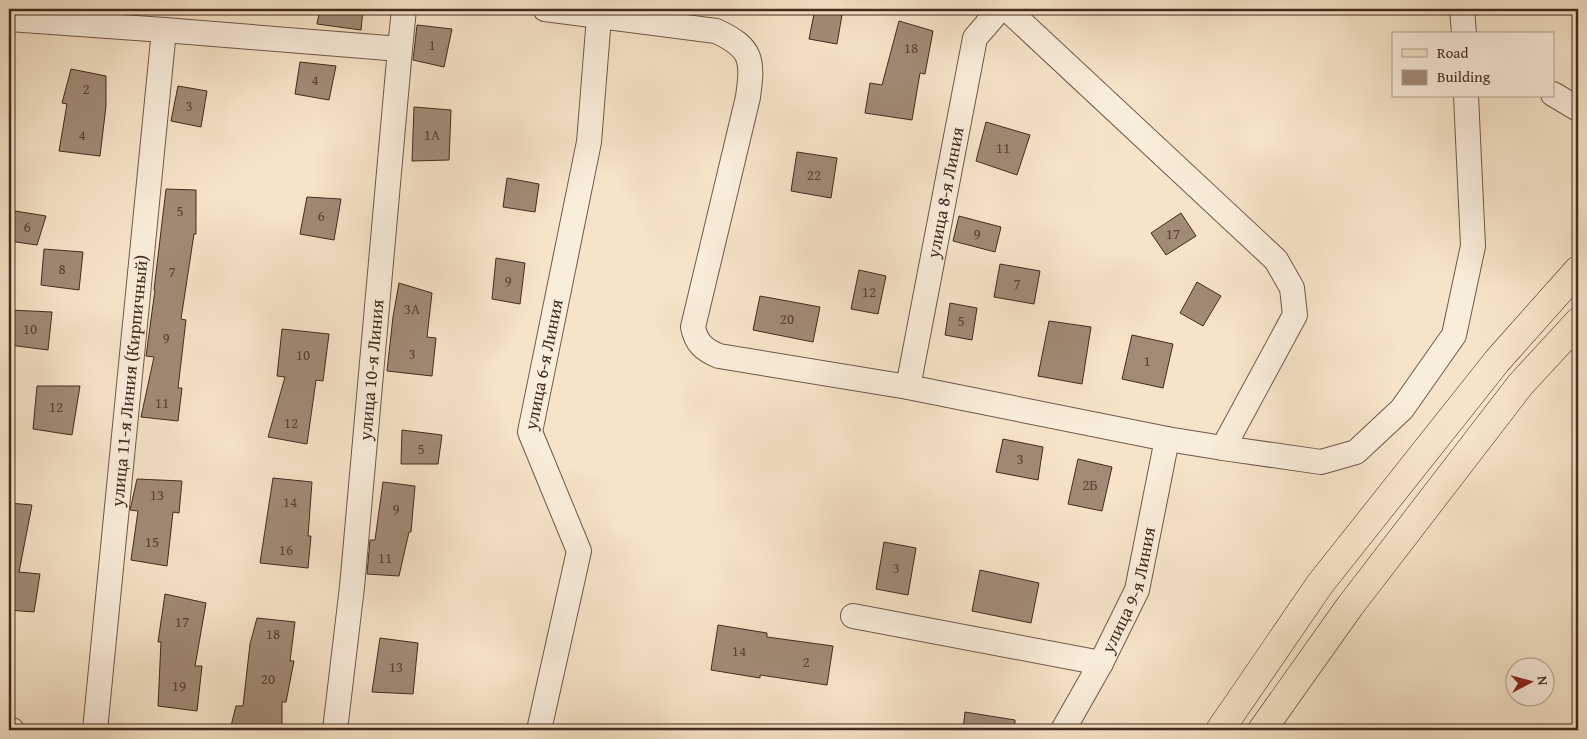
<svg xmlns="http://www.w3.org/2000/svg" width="1587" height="739" font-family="'Gentium Book Plus',serif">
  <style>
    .building { fill: #a18b76; stroke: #442a1d }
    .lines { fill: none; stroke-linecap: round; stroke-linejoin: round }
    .minor-casing { stroke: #705848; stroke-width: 26 }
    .major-casing { stroke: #442a1d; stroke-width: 29 }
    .minor { stroke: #f9eddb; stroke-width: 24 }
    .major { stroke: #f6e4c8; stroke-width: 28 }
    .labels { text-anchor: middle; stroke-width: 4.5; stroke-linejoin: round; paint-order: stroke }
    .number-label { font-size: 15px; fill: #5b4233 }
    .street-label { font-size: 18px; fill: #442a1d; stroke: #f9eddb }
  </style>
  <rect width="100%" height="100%" fill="#f6e4c8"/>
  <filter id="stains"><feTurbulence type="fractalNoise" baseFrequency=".004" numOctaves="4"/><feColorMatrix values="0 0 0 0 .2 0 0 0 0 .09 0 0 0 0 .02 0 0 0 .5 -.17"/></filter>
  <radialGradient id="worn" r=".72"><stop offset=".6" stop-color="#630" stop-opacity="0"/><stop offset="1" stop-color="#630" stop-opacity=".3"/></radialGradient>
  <path class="building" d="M 320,9 L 363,9 L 361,30 L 317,24 Z
    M 815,9 L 842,15 L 837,44 L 809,39 Z
    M 899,21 L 933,31 L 925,74 L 920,73 L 912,120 L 865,113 L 870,83 L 882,85 Z
    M 417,25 L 452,29 L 444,67 L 413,60 Z
    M 300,62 L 336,66 L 329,100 L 295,94 Z
    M 71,69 L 106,76 L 106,106 L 100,156 L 59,151 L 67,104 L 62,103 Z
    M 178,86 L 207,91 L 201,127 L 171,121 Z
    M 414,107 L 451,110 L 449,160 L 412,161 Z
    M 986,122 L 1030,135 L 1017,175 L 976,161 Z
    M 797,152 L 837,158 L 831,198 L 791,191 Z
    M 507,178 L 539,184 L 535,212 L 503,207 Z
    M 166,189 L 196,190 L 196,234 L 194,234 L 181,319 L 186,320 L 178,388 L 182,388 L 178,421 L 141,417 L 154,357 L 146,356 L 155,290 L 154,290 Z
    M 307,197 L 341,199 L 334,240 L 300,234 Z
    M 15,211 L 46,216 L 37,245 L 9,241 Z
    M 1181,213 L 1196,236 L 1166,255 L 1151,233 Z
    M 959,216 L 1001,227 L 995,252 L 953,241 Z
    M 44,249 L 83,252 L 79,290 L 41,285 Z
    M 496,258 L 525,263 L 520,304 L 492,299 Z
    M 1000,264 L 1040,271 L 1034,304 L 994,297 Z
    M 859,270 L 886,276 L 878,314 L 851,309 Z
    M 1197,282 L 1221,296 L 1203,326 L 1180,313 Z
    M 399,283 L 432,293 L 427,337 L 436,338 L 432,376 L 387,371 L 393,317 Z
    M 760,296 L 820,307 L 813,342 L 753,330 Z
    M 950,303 L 977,308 L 972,340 L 945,335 Z
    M 9,310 L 52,312 L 48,350 L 9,345 Z
    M 1049,321 L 1091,327 L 1082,384 L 1038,376 Z
    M 282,329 L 329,334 L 323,381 L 316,380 L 307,444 L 268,437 L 285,377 L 277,376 Z
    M 1132,335 L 1173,344 L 1163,388 L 1122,379 Z
    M 37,386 L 80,386 L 72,435 L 33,429 Z
    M 402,430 L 442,435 L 438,464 L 401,464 Z
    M 1003,439 L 1043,447 L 1038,480 L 996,472 Z
    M 1078,459 L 1112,467 L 1102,511 L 1068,504 Z
    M 273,478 L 312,482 L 308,536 L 311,536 L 308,568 L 260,563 Z
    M 137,479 L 182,481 L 179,513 L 173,512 L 167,566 L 131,560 L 138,511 L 130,510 Z
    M 383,482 L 415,486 L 411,532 L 409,532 L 399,576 L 367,574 L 370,540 L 375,540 Z
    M 9,503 L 32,505 L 19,572 L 40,574 L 34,612 L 9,610 Z
    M 884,542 L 916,548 L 908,595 L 876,589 Z
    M 980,570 L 1039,583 L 1031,623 L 972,611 Z
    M 165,594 L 206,603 L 195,666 L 202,666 L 197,711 L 158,706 L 161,642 L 158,642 Z
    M 257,618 L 295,622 L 290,661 L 294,661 L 286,702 L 282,702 L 282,730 L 230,730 L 236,706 L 243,706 L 250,644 Z
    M 718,625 L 767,633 L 767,637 L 833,646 L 827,685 L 760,675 L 760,678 L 711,670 Z
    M 380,638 L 418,643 L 413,694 L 372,692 Z
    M 965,712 L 1015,720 L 1015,730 L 963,730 Z"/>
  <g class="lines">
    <defs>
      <g id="minor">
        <path d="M 545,9 L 716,31 C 753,48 753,60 748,97 L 693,327 C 696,343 704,350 719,356 L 908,387 L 1167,439 L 1223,448 L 1295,315 L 1292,288 L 1276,260 L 1007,9"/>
        <path d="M 1462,9 L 1464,34"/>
        <path d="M 9,19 L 164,30 L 400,49"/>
        <path d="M 1553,94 L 1578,109"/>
        <path id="s1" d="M 908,387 L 975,38 L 1000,9"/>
        <path d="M 1223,448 L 1321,462 L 1356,452 L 1402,409 L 1454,335 L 1473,246 L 1466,96"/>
        <path d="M 853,616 L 1101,663"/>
        <path d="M 9,730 L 12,730"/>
        <path id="s2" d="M 95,730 L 164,30"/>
        <path id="s3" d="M 335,730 L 352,587 L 400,49 L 404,9"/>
        <path id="s4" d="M 539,730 L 579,551 L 530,432 L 589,142 L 599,17"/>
        <path id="s5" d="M 1063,730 L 1101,663 L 1137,590 L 1167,439"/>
      </g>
      <path id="major" d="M 1220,730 L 1320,584 L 1497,361 L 1578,270
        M 1262,730 L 1350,606 L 1520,385 L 1578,322"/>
    </defs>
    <use href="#minor" class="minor-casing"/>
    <use href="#major" class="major-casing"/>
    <use href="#minor" class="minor"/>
    <use href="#major" class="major"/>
  </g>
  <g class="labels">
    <g class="number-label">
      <text x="432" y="50">1</text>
      <text x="911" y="53">18</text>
      <text x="315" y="85">4</text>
      <text x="86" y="94">2</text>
      <text x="189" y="111">3</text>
      <text x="82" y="140">4</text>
      <text x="432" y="140">1А</text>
      <text x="1003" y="153">11</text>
      <text x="814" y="180">22</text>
      <text x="180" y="216">5</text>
      <text x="321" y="221">6</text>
      <text x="27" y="232">6</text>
      <text x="977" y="239">9</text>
      <text x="1173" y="239">17</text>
      <text x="62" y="274">8</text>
      <text x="172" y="277">7</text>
      <text x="508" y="286">9</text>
      <text x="1017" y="289">7</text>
      <text x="869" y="297">12</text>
      <text x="412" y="314">3А</text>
      <text x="787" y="324">20</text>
      <text x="961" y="326">5</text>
      <text x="30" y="334">10</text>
      <text x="166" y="343">9</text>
      <text x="412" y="359">3</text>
      <text x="303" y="360">10</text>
      <text x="1147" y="366">1</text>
      <text x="162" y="408">11</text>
      <text x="56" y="412">12</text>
      <text x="291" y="428">12</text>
      <text x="421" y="454">5</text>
      <text x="1020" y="464">3</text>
      <text x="1090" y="490">2Б</text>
      <text x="157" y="500">13</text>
      <text x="290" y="507">14</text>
      <text x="396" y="514">9</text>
      <text x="152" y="547">15</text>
      <text x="286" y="555">16</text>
      <text x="385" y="563">11</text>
      <text x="896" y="573">3</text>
      <text x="182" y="627">17</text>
      <text x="273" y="639">18</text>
      <text x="739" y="656">14</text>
      <text x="806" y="667">2</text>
      <text x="396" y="672">13</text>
      <text x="268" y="684">20</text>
      <text x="179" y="691">19</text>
    </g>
    <g class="street-label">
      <text dy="6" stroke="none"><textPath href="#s1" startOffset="198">улица 8-я Линия</textPath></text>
      <text dy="6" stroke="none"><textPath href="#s4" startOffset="381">улица 6-я Линия</textPath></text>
      <text dy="6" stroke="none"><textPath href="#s3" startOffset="362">улица 10-я Линия</textPath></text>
      <text dy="6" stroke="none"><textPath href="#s2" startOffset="351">улица 11-я Линия (Кирпичный)</textPath></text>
      <text dy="6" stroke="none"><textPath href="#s5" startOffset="156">улица 9-я Линия</textPath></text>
    </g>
  </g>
  <rect width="1587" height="739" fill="none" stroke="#f6e4c8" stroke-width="30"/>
  <rect x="10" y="10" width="1567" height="719" fill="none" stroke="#442a1d" stroke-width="2.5"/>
  <rect x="15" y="15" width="1557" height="709" fill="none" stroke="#442a1d"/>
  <rect x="1392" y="32" width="162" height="65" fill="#f9eddb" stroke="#b19f8f"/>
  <rect x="1402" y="49" width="25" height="8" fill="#f6e4c8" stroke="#b19f8f"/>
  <text x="1437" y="58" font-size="15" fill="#442a1d">Road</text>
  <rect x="1402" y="70" width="25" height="15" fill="#a18b76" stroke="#b19f8f"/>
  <text x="1437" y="82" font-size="15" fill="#442a1d">Building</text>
  <g transform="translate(1530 682) rotate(84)"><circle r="24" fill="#f9eddb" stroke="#b19f8f"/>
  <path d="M0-4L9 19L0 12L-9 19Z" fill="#8f2418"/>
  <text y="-8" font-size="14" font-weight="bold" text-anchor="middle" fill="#442a1d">N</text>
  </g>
  <rect width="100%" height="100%" filter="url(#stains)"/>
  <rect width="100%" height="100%" fill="url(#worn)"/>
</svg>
